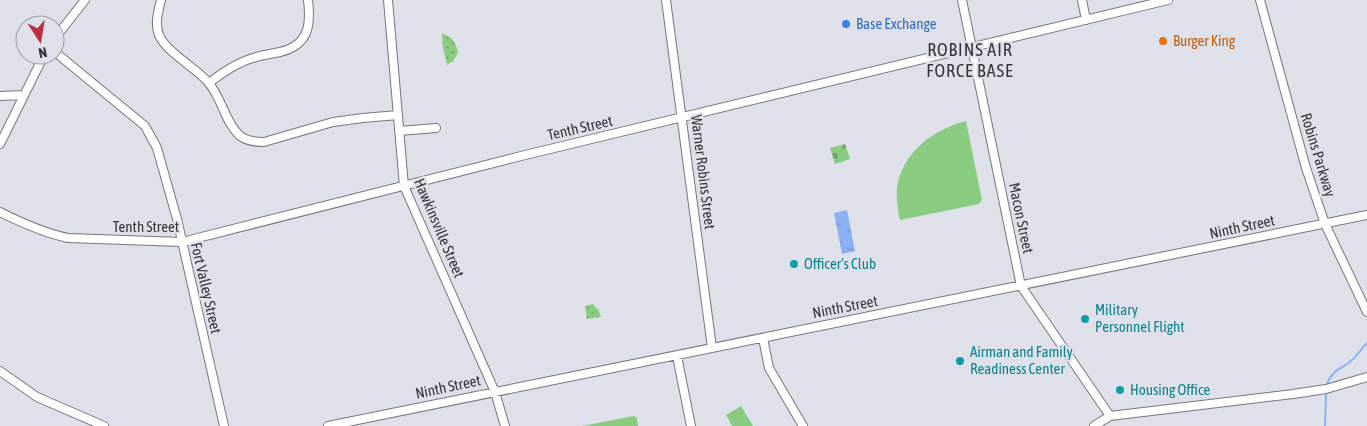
<svg xmlns="http://www.w3.org/2000/svg" width="1367" height="426" font-family="'Asap Condensed',sans-serif">
  <style>
    .grass { fill: url(#grass-dots) }
    .cemetery { fill: url(#cemetery-stones) }
    .pitch { fill: #89cc80 }
    .water { fill: url(#water-ripples) }
    .lines { fill: none; stroke-linecap: round; stroke-linejoin: round }
    .stream { stroke: #8cb1f2; stroke-width: 2 }
    .minor-casing { stroke: #75777f; stroke-width: 10 }
    .minor { stroke: #fff; stroke-width: 8 }
    .shop-dot { fill: #3f7fe0; stroke: #dee1e9; stroke-width: 2 }
    .food-dot { fill: #e8710a; stroke: #dee1e9; stroke-width: 2 }
    .culture-dot { fill: #0f9aa8; stroke: #dee1e9; stroke-width: 2 }
    .labels { text-anchor: middle; stroke-width: 4.5; stroke-linejoin: round; paint-order: stroke }
    .shop-label { font-size: 15px; fill: #366cbe; stroke: #dee1e9; text-anchor: start }
    .food-label { font-size: 15px; fill: #c56008; stroke: #dee1e9; text-anchor: start }
    .street-label { font-size: 15px; fill: #353639; stroke: #dee1e9 }
    .culture-label { font-size: 15px; fill: #0d838f; stroke: #dee1e9; text-anchor: start }
    .quarter-label { font-size: 18px; letter-spacing: 1px; fill: #353639; stroke: #dee1e9 }
  </style>
  <defs>
    <pattern id="grass-dots" width="8" height="8" patternUnits="userSpaceOnUse" patternTransform="scale(1.25)"><rect width="8" height="8" fill="#89cc80"/><path d="M2 2h.1M6 6h.1" fill="none" stroke="#71a66a" stroke-width="1.8" stroke-linecap="round"/></pattern>
    <pattern id="cemetery-stones" width="16" height="16" patternUnits="userSpaceOnUse" patternTransform="scale(1.25)"><rect width="16" height="16" fill="#89cc80"/><path d="M2 7V4a2 2 0 0 1 4 0v3zM10 15v-3a2 2 0 0 1 4 0v3z" fill="#71a66a"/></pattern>
    <pattern id="water-ripples" width="26" height="14" patternUnits="userSpaceOnUse" patternTransform="scale(1.25)"><rect width="26" height="14" fill="#8cb1f2"/><path d="M2 4q2-2 4 0t4 0M15 11q2-2 4 0t4 0" fill="none" stroke="#7391c5"/></pattern>
  </defs>
  <rect width="100%" height="100%" fill="#dee1e9"/>
  <path class="grass" d="M 442,34 C 453,36 456,43 458,53 L 453,61 L 447,65 L 443,48 Z
    M 593,304 L 599,311 L 601,317 L 587,319 L 585,306 Z"/>
  <path class="cemetery" d="M 845,144 L 850,159 L 835,164 L 830,148 Z"/>
  <path class="pitch" d="M 966,121 L 982,200 L 979,204 L 900,220 C 898,210 896,199 897,189 C 901,153 934,129 966,121 Z
    M 741,406 L 753,426 L 732,426 L 726,415 Z
    M 634,416 L 637,418 L 638,426 L 582,426 Z"/>
  <path class="water" d="M 847,210 L 855,251 L 842,254 L 834,213 Z"/>
  <g class="lines">
    <path class="stream" d="M 1327,384 C 1331,373 1337,370 1347,364 C 1354,360 1361,349 1367,343
      M 1325,426 L 1326,394"/>
    <defs>
      <path id="minor" d="M 161,0 C 158,12 154,25 160,37 C 168,53 196,68 208,82 C 222,98 225,122 239,135 C 246,141 254,142 264,142 L 333,122 L 363,118 L 398,115
        M 388,0 L 404,186 L 495,392 L 505,426
        M 666,0 L 712,348
        M 962,0 L 1021,286 L 1110,416
        M 1082,0 L 1086,20
        M 1260,0 L 1306,168 L 1325,224 L 1367,312
        M 55,38 L 85,0
        M 55,52 L 145,126 L 157,148 L 177,219 L 224,426
        M 209,83 C 223,72 236,63 253,58 C 262,55 271,54 280,52 C 309,45 311,25 308,0
        M 0,96 L 24,95
        M 399,131 L 436,128
        M 0,144 L 44,55
        M 0,212 C 22,223 44,233 68,238 L 182,242 L 521,156 L 1168,0
        M 763,338 L 769,368 L 803,426
        M 677,356 L 691,426
        M 0,371 L 37,397 L 104,426
        M 328,426 L 1367,215
        M 1094,426 L 1110,416 L 1293,394 L 1326,389 L 1367,377"/>
    </defs>
    <use href="#minor" class="minor-casing"/>
    <use href="#minor" class="minor"/>
  </g>
  <circle class="shop-dot" cx="846" cy="24" r="5"/>
  <circle class="food-dot" cx="1163" cy="41" r="5"/>
  <g class="culture-dot">
    <circle cx="794" cy="264" r="5"/>
    <circle cx="1085" cy="319" r="5"/>
    <circle cx="960" cy="361" r="5"/>
    <circle cx="1120" cy="390" r="5"/>
  </g>
  <g class="labels">
    <g class="shop-label">
      <text x="856" y="29">Base Exchange</text>
    </g>
    <g class="food-label">
      <text x="1173" y="46">Burger King</text>
    </g>
    <g class="street-label">
      <text transform="translate(580 128) rotate(-13)" y="5">Tenth Street</text>
      <text transform="translate(1318 155) rotate(73)" y="5">Robins Parkway</text>
      <text transform="translate(703 172) rotate(83)" y="5">Warner Robins Street</text>
      <text transform="translate(1021 218) rotate(78)" y="5">Macon Street</text>
      <text x="146" y="232">Tenth Street</text>
      <text transform="translate(1242 227) rotate(-12)" y="5">Ninth Street</text>
      <text transform="translate(439 228) rotate(67)" y="5">Hawkinsville Street</text>
      <text transform="translate(206 288) rotate(77)" y="5">Fort Valley Street</text>
      <text transform="translate(845 307) rotate(-11)" y="5">Ninth Street</text>
      <text transform="translate(448 387) rotate(-12)" y="5">Ninth Street</text>
    </g>
    <g class="culture-label">
      <text x="804" y="269">Officer's Club</text>
      <text x="1095" y="315">Military<tspan x="1095" dy="17">Personnel Flight</tspan></text>
      <text x="970" y="357">Airman and Family<tspan x="970" dy="17">Readiness Center</tspan></text>
      <text x="1130" y="395">Housing Office</text>
    </g>
    <g class="quarter-label">
      <text x="970" y="56">ROBINS AIR<tspan x="970" dy="21">FORCE BASE</tspan></text>
    </g>
  </g>
  <g transform="translate(40 40) rotate(168)"><circle r="24" fill="#dee1e9" stroke="#9a9da3"/>
  <path d="M0-4L9 19L0 12L-9 19Z" fill="#bd2c45"/>
  <text y="-8" font-size="14" font-weight="bold" text-anchor="middle" fill="#353639">N</text>
  </g>
</svg>
